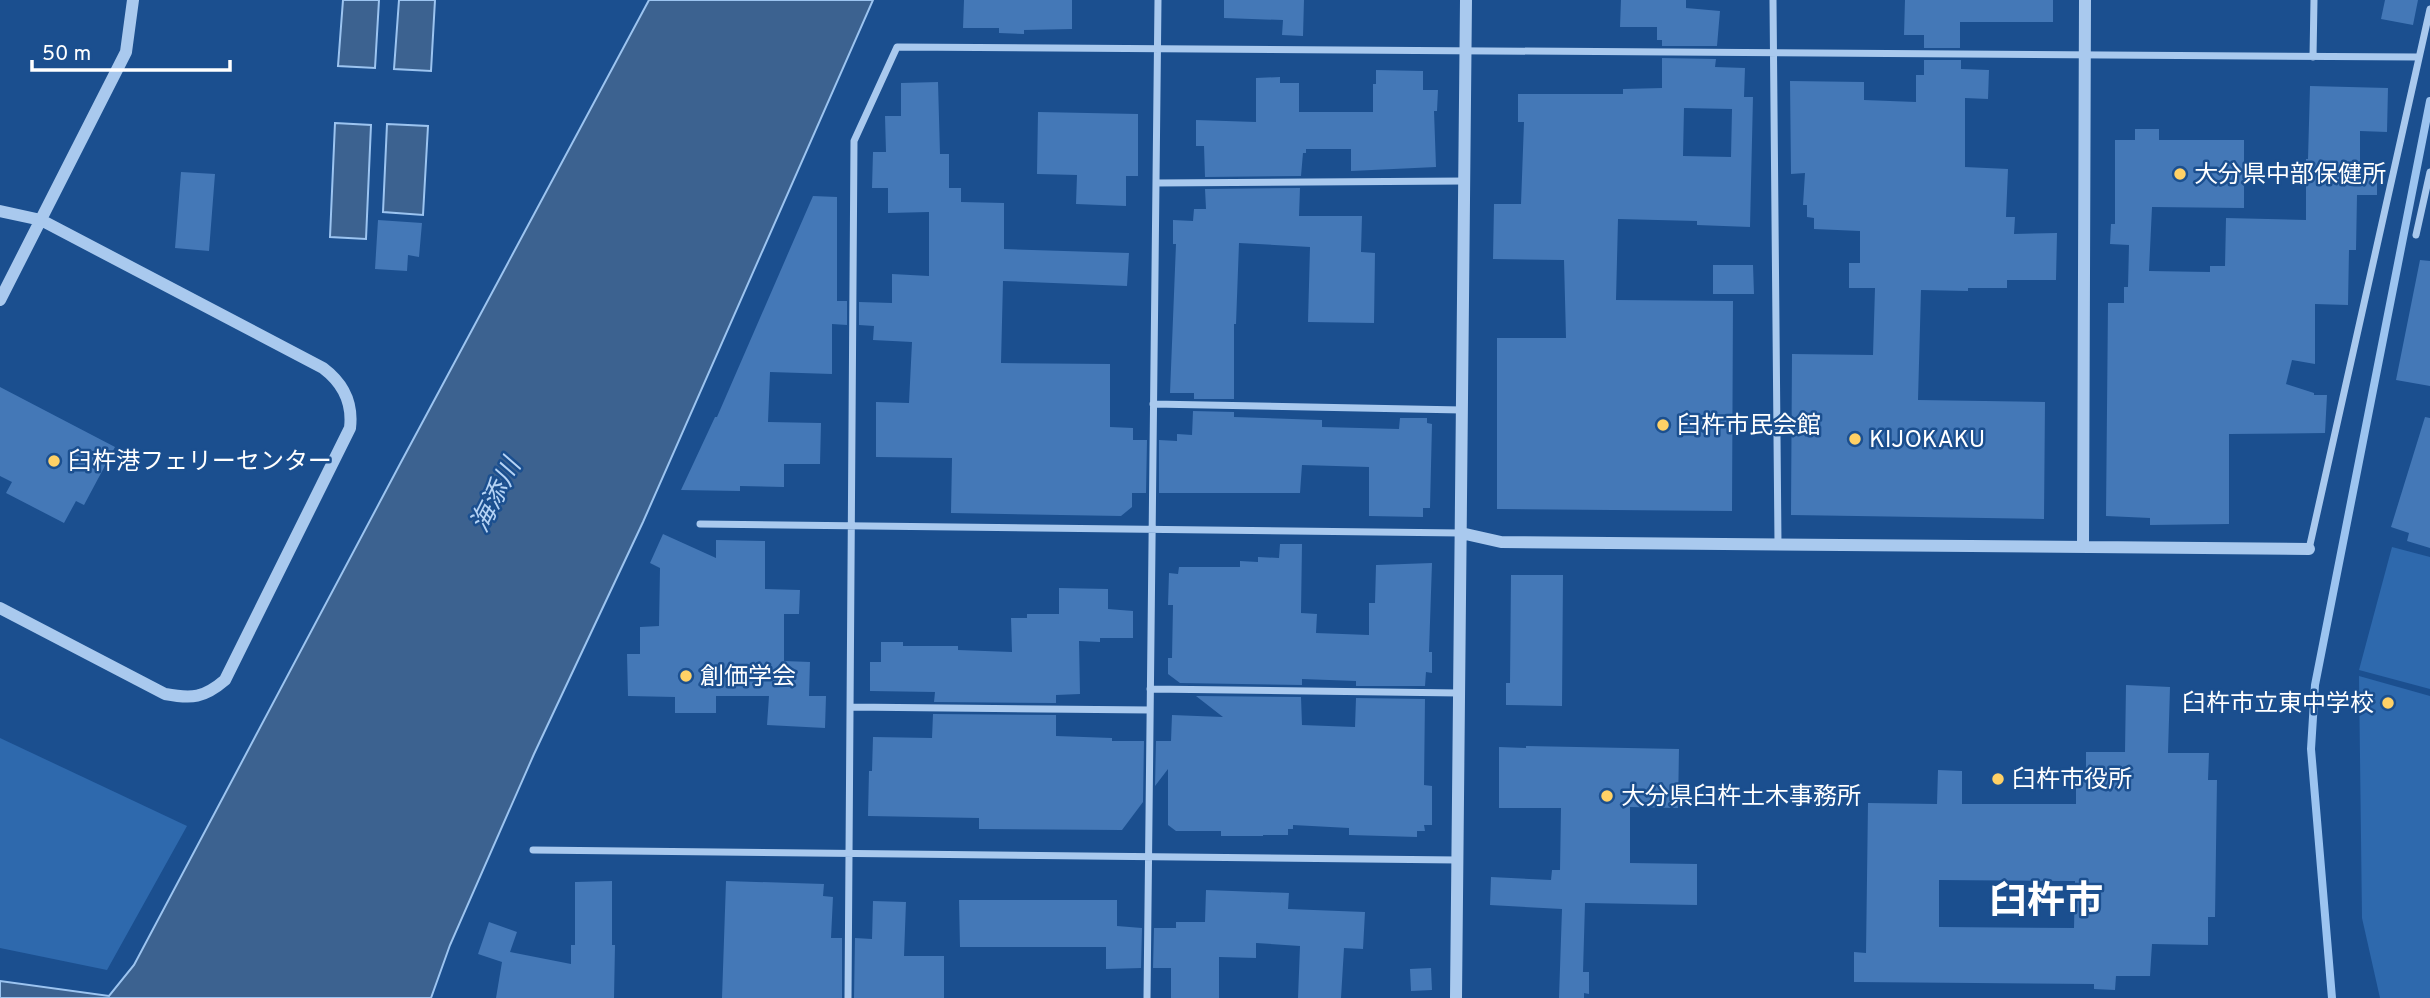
<svg xmlns="http://www.w3.org/2000/svg" width="2430" height="998" font-family="Overpass,'Noto Sans JP',sans-serif">
  <style>
    .green { fill: #2e69ad }
    .water { fill: #3c6290; stroke: #9cc4f0; stroke-width: 2 }
    .lines { fill: none; stroke-linecap: round; stroke-linejoin: round }
    .stream { stroke: #9cc4f0; stroke-width: 8 }
    .building { fill: #4478b7; fill-rule: evenodd }
    .minor { stroke: #a9c9ee; stroke-width: 7 }
    .tertiary { stroke: #a9c9ee; stroke-width: 12 }
    .poi-dot { fill: #ffd166; stroke: #1b4f8f; stroke-width: 2.5 }
    .labels { text-anchor: middle; stroke-width: 5; stroke-linejoin: round; paint-order: stroke }
    .poi-label { font-size: 24px; fill: #fff; stroke: #1b4f8f; text-anchor: start }
    .water-label { font-size: 26px; font-style: italic; fill: #b5d3f5; stroke: #1b4f8f }
    .town-label { font-size: 38px; font-weight: bold; fill: #fff; stroke: #1b4f8f }
  </style>
  <rect width="100%" height="100%" fill="#1b4f8f"/>
  <path class="green" d="M 2392,547 L 2430,557 L 2430,689 L 2359,670 Z
    M 2359,676 L 2430,696 L 2430,998 L 2380,998 L 2362,918 Z
    M 0,738 L 187,826 L 107,970 L 0,948 Z"/>
  <path class="water" d="M 343,0 L 379,0 L 375,68 L 338,66 Z
    M 399,0 L 435,0 L 431,71 L 394,69 Z
    M 649,0 L 873,0 L 643,522 L 534,754 L 450,945 L 431,998 L 0,998 L 0,981 L 109,996 L 134,965 L 400,464 Z
    M 335,123 L 371,125 L 366,239 L 330,237 Z
    M 387,124 L 428,126 L 423,215 L 383,212 Z"/>
  <g class="lines">
    <path class="stream" d="M 2332,998 L 2311,749 L 2315,685 L 2430,101"/>
  </g>
  <path class="building" d="M 964,0 L 1072,0 L 1072,29 L 1024,30 L 1024,34 L 999,33 L 999,28 L 963,28 Z
    M 1224,0 L 1304,0 L 1303,36 L 1282,35 L 1283,20 L 1224,18 Z
    M 1621,0 L 1686,0 L 1686,8 L 1720,11 L 1717,46 L 1662,46 L 1662,40 L 1657,40 L 1657,27 L 1620,27 Z
    M 1905,0 L 2053,0 L 2053,22 L 1960,22 L 1960,48 L 1924,48 L 1924,35 L 1904,35 Z
    M 2385,0 L 2418,0 L 2413,25 L 2381,19 Z
    M 1662,58 L 1716,59 L 1715,67 L 1745,68 L 1744,97 L 1753,97 L 1750,227 L 1697,225 L 1697,221 L 1618,219 L 1616,300 L 1733,301 L 1732,511 L 1497,509 L 1497,338 L 1566,338 L 1564,260 L 1493,259 L 1494,204 L 1521,204 L 1524,122 L 1518,122 L 1518,94 L 1623,94 L 1623,89 L 1662,88 ZM 1684,108 L 1732,109 L 1731,157 L 1683,156 Z
    M 1924,60 L 1961,60 L 1961,69 L 1989,70 L 1988,99 L 1965,98 L 1965,167 L 2008,169 L 2006,217 L 2015,217 L 2014,234 L 2057,233 L 2056,280 L 2007,280 L 2007,288 L 1968,288 L 1968,291 L 1921,290 L 1918,400 L 2045,402 L 2044,519 L 1791,515 L 1792,354 L 1873,355 L 1875,288 L 1849,288 L 1849,263 L 1860,263 L 1860,231 L 1814,229 L 1814,218 L 1807,217 L 1807,205 L 1803,205 L 1805,173 L 1791,174 L 1790,81 L 1864,82 L 1864,100 L 1916,102 L 1916,75 L 1924,75 Z
    M 1376,70 L 1423,71 L 1423,90 L 1438,90 L 1437,111 L 1434,111 L 1436,167 L 1351,171 L 1351,149 L 1306,149 L 1306,153 L 1303,153 L 1301,176 L 1205,177 L 1204,146 L 1196,146 L 1196,120 L 1256,122 L 1256,78 L 1280,77 L 1280,83 L 1299,83 L 1299,112 L 1373,112 L 1373,84 L 1376,84 Z
    M 938,82 L 940,154 L 949,154 L 949,188 L 961,188 L 961,202 L 1004,203 L 1004,249 L 1129,253 L 1127,286 L 1003,281 L 1001,363 L 1110,364 L 1110,427 L 1133,428 L 1133,440 L 1147,440 L 1146,493 L 1132,493 L 1132,507 L 1121,516 L 951,513 L 952,458 L 876,457 L 876,402 L 909,403 L 912,342 L 873,340 L 874,326 L 859,325 L 859,302 L 892,303 L 892,274 L 929,276 L 929,212 L 888,213 L 888,188 L 872,188 L 873,152 L 886,152 L 885,116 L 901,116 L 901,83 Z
    M 2310,86 L 2388,88 L 2387,132 L 2360,131 L 2360,172 L 2377,172 L 2377,195 L 2357,195 L 2356,250 L 2349,250 L 2348,305 L 2315,304 L 2315,364 L 2292,360 L 2286,384 L 2314,393 L 2314,395 L 2327,395 L 2325,433 L 2229,434 L 2229,524 L 2150,525 L 2150,518 L 2106,516 L 2108,303 L 2124,303 L 2124,287 L 2128,287 L 2129,245 L 2110,244 L 2111,224 L 2115,224 L 2115,140 L 2135,140 L 2135,129 L 2159,129 L 2159,140 L 2244,140 L 2244,208 L 2152,207 L 2149,271 L 2210,272 L 2210,266 L 2225,266 L 2226,218 L 2306,220 L 2306,159 L 2308,159 Z
    M 1038,112 L 1138,114 L 1138,176 L 1126,176 L 1126,206 L 1076,204 L 1077,175 L 1037,174 Z
    M 181,172 L 215,174 L 209,251 L 175,248 Z
    M 1300,188 L 1299,216 L 1362,216 L 1361,252 L 1375,253 L 1374,323 L 1308,322 L 1310,247 L 1239,243 L 1236,324 L 1234,324 L 1234,399 L 1194,399 L 1194,393 L 1170,393 L 1176,244 L 1173,244 L 1173,220 L 1193,221 L 1194,209 L 1206,209 L 1205,189 Z
    M 813,196 L 837,197 L 837,301 L 847,301 L 847,325 L 832,324 L 832,374 L 770,372 L 768,422 L 821,423 L 820,464 L 784,464 L 784,487 L 740,486 L 740,491 L 681,490 L 715,417 L 717,417 Z
    M 378,220 L 422,223 L 419,257 L 408,255 L 407,271 L 375,269 Z
    M 2420,260 L 2430,261 L 2430,386 L 2396,380 Z
    M 1713,265 L 1753,265 L 1754,294 L 1713,294 Z
    M 0,387 L 115,447 L 84,505 L 76,501 L 64,523 L 6,493 L 12,482 L 0,476 Z
    M 1193,411 L 1234,412 L 1234,417 L 1322,420 L 1322,427 L 1399,429 L 1400,418 L 1427,418 L 1427,423 L 1432,424 L 1430,508 L 1423,508 L 1423,517 L 1369,516 L 1369,467 L 1302,465 L 1300,493 L 1159,493 L 1159,440 L 1177,441 L 1177,434 L 1192,435 Z
    M 2425,417 L 2430,418 L 2430,548 L 2407,541 L 2409,533 L 2391,527 Z
    M 663,534 L 716,558 L 716,540 L 765,541 L 765,589 L 800,590 L 799,614 L 784,614 L 784,661 L 810,662 L 809,696 L 826,696 L 825,728 L 767,725 L 769,696 L 716,696 L 716,713 L 675,713 L 675,697 L 628,696 L 627,654 L 640,654 L 640,627 L 659,626 L 660,568 L 650,563 Z
    M 1280,544 L 1302,544 L 1301,613 L 1317,614 L 1316,633 L 1369,635 L 1369,603 L 1375,603 L 1376,565 L 1432,563 L 1429,652 L 1432,652 L 1432,673 L 1426,672 L 1425,686 L 1356,686 L 1356,681 L 1302,679 L 1302,685 L 1180,683 L 1168,674 L 1168,658 L 1172,658 L 1173,605 L 1168,605 L 1169,573 L 1178,574 L 1179,567 L 1240,567 L 1240,561 L 1258,562 L 1258,557 L 1279,558 Z
    M 1511,575 L 1563,575 L 1562,706 L 1506,705 L 1506,683 L 1510,683 Z
    M 1059,588 L 1108,589 L 1108,609 L 1133,611 L 1133,638 L 1100,638 L 1100,642 L 1079,641 L 1080,694 L 1056,695 L 1056,703 L 934,702 L 935,692 L 870,691 L 870,662 L 881,662 L 881,642 L 903,642 L 903,646 L 958,646 L 958,650 L 1012,652 L 1011,618 L 1027,618 L 1027,614 L 1059,614 Z
    M 2126,685 L 2170,687 L 2168,753 L 2209,753 L 2208,780 L 2217,780 L 2215,917 L 2208,917 L 2208,945 L 2152,944 L 2150,976 L 2116,976 L 2115,990 L 2094,989 L 2094,984 L 1854,982 L 1854,952 L 1866,953 L 1868,803 L 1937,804 L 1938,770 L 1962,771 L 1962,804 L 2076,804 L 2076,780 L 2086,780 L 2086,752 L 2125,752 ZM 1939,880 L 2075,881 L 2074,928 L 1939,927 Z
    M 1196,696 L 1301,697 L 1302,725 L 1355,727 L 1356,698 L 1425,699 L 1424,785 L 1432,786 L 1432,825 L 1424,825 L 1425,831 L 1417,831 L 1417,837 L 1349,835 L 1349,828 L 1293,825 L 1293,829 L 1288,829 L 1288,835 L 1263,835 L 1263,836 L 1221,836 L 1221,831 L 1176,831 L 1168,825 L 1168,769 L 1155,786 L 1156,741 L 1171,741 L 1172,715 L 1223,717 Z
    M 933,714 L 1056,715 L 1056,736 L 1112,738 L 1112,741 L 1144,741 L 1143,802 L 1122,830 L 979,829 L 979,818 L 868,816 L 869,771 L 872,771 L 873,737 L 932,738 Z
    M 1526,746 L 1679,749 L 1678,808 L 1630,807 L 1630,863 L 1697,864 L 1697,905 L 1585,903 L 1583,972 L 1589,972 L 1589,994 L 1584,993 L 1584,998 L 1559,998 L 1562,909 L 1490,905 L 1491,877 L 1551,880 L 1552,870 L 1560,870 L 1561,808 L 1499,808 L 1499,747 L 1526,748 Z
    M 612,881 L 612,945 L 615,945 L 614,998 L 496,998 L 502,962 L 478,954 L 489,922 L 517,932 L 510,952 L 571,964 L 571,945 L 575,945 L 575,882 Z
    M 726,881 L 824,884 L 823,896 L 833,897 L 831,938 L 842,938 L 842,998 L 722,998 Z
    M 1206,890 L 1289,893 L 1288,909 L 1365,912 L 1363,949 L 1344,948 L 1341,998 L 1298,998 L 1300,946 L 1256,943 L 1256,958 L 1219,957 L 1219,998 L 1171,998 L 1171,968 L 1153,968 L 1154,928 L 1176,928 L 1176,922 L 1205,922 Z
    M 959,900 L 1117,900 L 1117,926 L 1142,928 L 1141,968 L 1106,969 L 1106,947 L 960,947 Z
    M 873,901 L 906,902 L 904,956 L 944,956 L 944,998 L 854,998 L 855,938 L 872,939 Z
    M 1431,968 L 1432,990 L 1411,991 L 1410,969 Z"/>
  <g class="lines">
    <path class="minor" d="M 1773,0 L 1778,544
      M 2313,57 L 2314,0
      M 1156,183 L 1465,181
      M 2416,235 L 2430,172
      M 1153,404 L 1462,410
      M 700,524 L 1461,533
      M 2309,549 L 2430,9
      M 1150,689 L 1459,693
      M 850,707 L 1150,710
      M 533,850 L 1457,860
      M 848,998 L 854,141 L 897,47 L 2419,57
      M 1147,998 L 1158,0"/>
    <path class="tertiary" d="M 0,211 L 41,220 L 323,368 C 343,383 353,403 350,428 L 225,680 C 204,698 192,699 165,694 L 0,608
      M 0,300 L 126,52 L 133,0
      M 1461,533 L 1501,542 L 2309,549
      M 2083,547 L 2085,0
      M 1456,998 L 1466,0"/>
  </g>
  <g class="poi-dot">
    <circle cx="2180" cy="174" r="7"/>
    <circle cx="1663" cy="425" r="7"/>
    <circle cx="1855" cy="439" r="7"/>
    <circle cx="54" cy="461" r="7"/>
    <circle cx="686" cy="676" r="7"/>
    <circle cx="2388" cy="703" r="7"/>
    <circle cx="1998" cy="779" r="7"/>
    <circle cx="1607" cy="796" r="7"/>
  </g>
  <g class="labels">
    <g class="poi-label">
      <text x="2194" y="182">大分県中部保健所</text>
      <text x="1677" y="433">臼杵市民会館</text>
      <text x="1869" y="447">KIJOKAKU</text>
      <text x="68" y="469">臼杵港フェリーセンター</text>
      <text x="700" y="684">創価学会</text>
      <text x="2374" y="711" text-anchor="end">臼杵市立東中学校</text>
      <text x="2012" y="787">臼杵市役所</text>
      <text x="1621" y="804">大分県臼杵土木事務所</text>
    </g>
    <g class="water-label">
      <text transform="translate(495 495) rotate(-63)" y="9">海添川</text>
    </g>
    <g class="town-label">
      <text x="2046" y="913">臼杵市</text>
    </g>
  </g>
  <path d="M32 60v10h198v-10" fill="none" stroke="#ffffff" stroke-width="3.5"/>
  <text x="42" y="60" font-size="21" fill="#ffffff" stroke="#1b4f8f" stroke-width="5" paint-order="stroke">50 m</text>
</svg>
